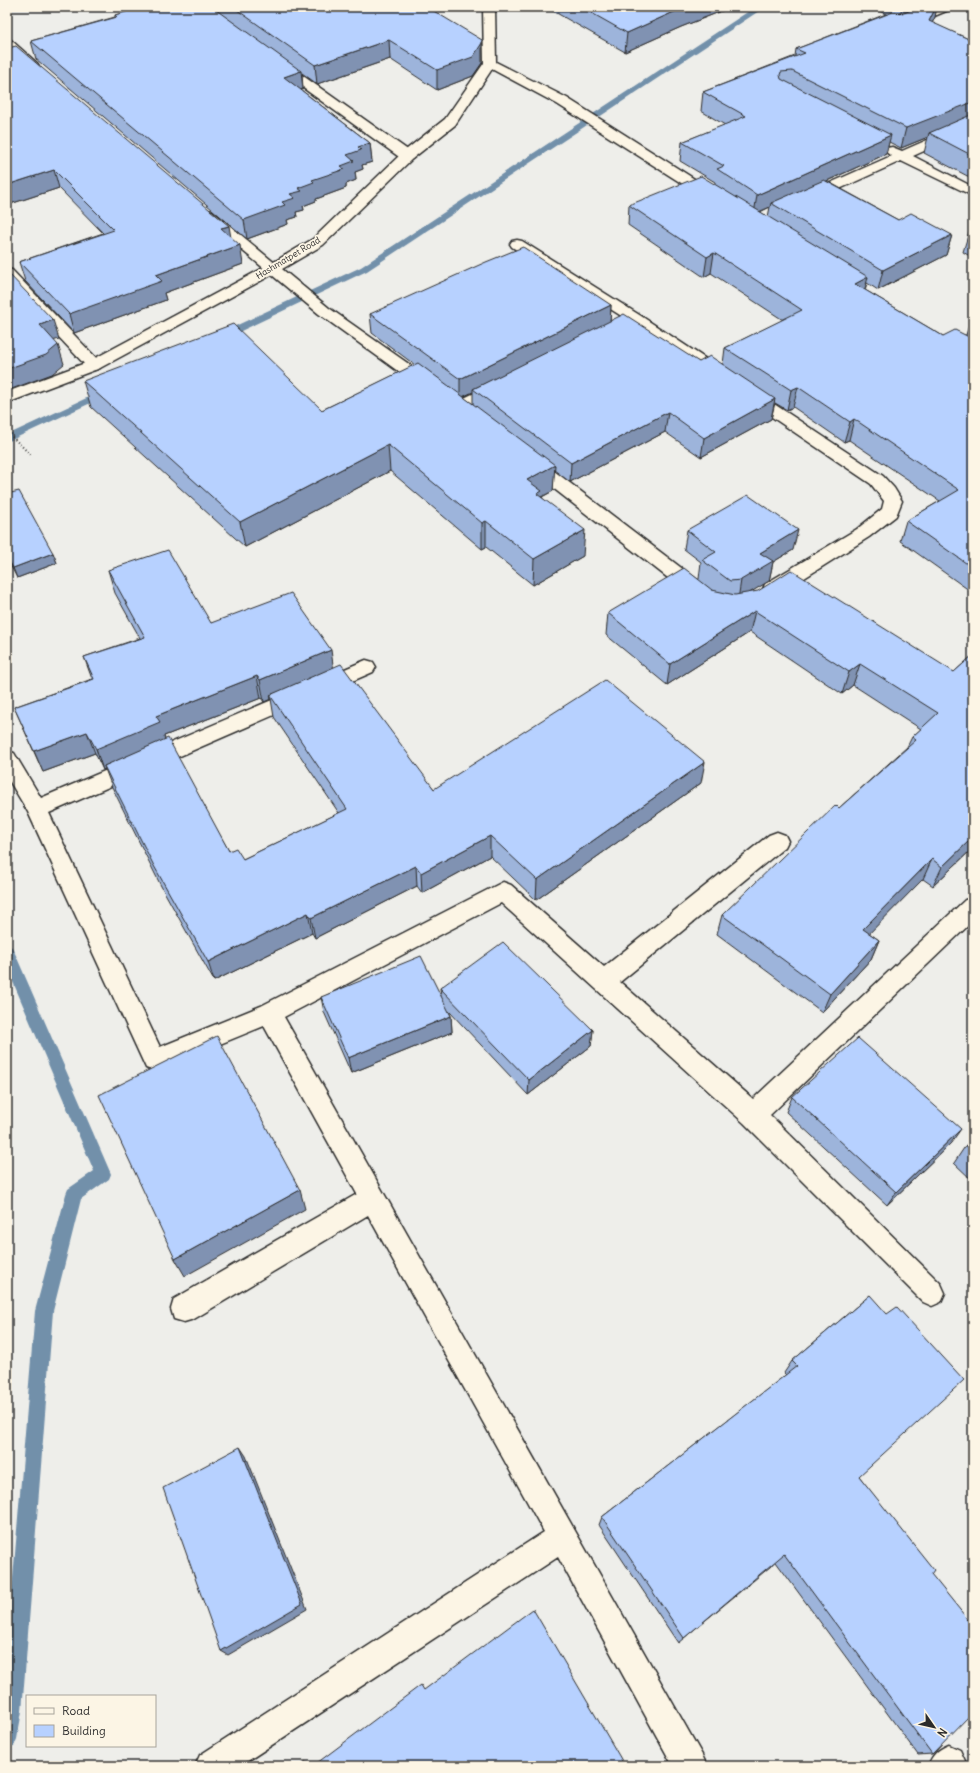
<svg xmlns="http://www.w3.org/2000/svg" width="980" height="1773" font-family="Delius,sans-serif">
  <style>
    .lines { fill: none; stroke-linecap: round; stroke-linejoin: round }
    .stream { fill: #7290aa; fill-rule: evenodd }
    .minor-casing { stroke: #2b2b2b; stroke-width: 3 }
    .major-casing { stroke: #2b2b2b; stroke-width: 3 }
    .path { stroke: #2b2b2b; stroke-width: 2; stroke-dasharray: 1 2.5; stroke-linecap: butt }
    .minor { fill: #fcf5e5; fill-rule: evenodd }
    .major { fill: #fcf5e5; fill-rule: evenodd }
    .wall { fill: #9db4db; stroke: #2b2b2b; fill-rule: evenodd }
    .shaded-wall { fill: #8092b2; stroke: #2b2b2b }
    .building { fill: #b7d1ff; stroke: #2b2b2b }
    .labels { text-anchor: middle; stroke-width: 3.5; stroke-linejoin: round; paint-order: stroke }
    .far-street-label { font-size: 9px; fill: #2b2b2b; stroke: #fcf5e5 }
  </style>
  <rect width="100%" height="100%" fill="#eeeeea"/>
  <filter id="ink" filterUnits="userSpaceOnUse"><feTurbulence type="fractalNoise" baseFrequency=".025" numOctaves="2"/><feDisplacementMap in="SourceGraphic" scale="8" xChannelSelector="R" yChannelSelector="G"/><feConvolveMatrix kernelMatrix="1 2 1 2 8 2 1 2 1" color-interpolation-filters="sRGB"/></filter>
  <g filter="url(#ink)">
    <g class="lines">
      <path class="stream" d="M 742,7 L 752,7 L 759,11 L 367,271 L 224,339 L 216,339 L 215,337 L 216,335 L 361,267 L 749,11 Z
        M 106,389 L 110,390 L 111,392 L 110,394 L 7,442 L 7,435 Z
        M 7,945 L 12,947 L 14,951 L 111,1174 L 109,1179 L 81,1199 L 53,1311 L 22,1711 L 17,1739 L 14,1746 L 7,1749 L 7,1651 L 35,1311 L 66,1194 L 68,1189 L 94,1171 L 7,968 Z"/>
      <defs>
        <path id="minor" d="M 937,7 L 953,7 L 951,9 L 913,25 L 905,25 L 903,22 L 905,19 Z
          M 7,39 L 11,40 L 37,63 L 39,66 L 37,69 L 29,69 L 7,49 Z
          M 490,59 L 567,98 L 718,194 L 720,197 L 718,200 L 708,200 L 557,104 L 486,66 L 484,63 L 486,60 Z
          M 278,60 L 282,61 L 412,153 L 414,156 L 412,159 L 402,159 L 274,67 L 272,64 L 274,61 Z
          M 973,120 L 973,129 L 913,156 L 973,187 L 973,196 L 901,161 L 813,201 L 803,201 L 801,198 L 803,195 L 891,156 L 885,151 L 887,148 L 892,147 L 902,151 Z
          M 207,210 L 212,211 L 329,308 L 460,400 L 493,384 L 499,382 L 505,384 L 507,387 L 505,390 L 465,411 L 459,412 L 453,411 L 319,314 L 202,217 L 200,214 L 202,211 Z
          M 517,240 L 522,241 L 641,316 L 883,476 L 894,488 L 902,501 L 896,516 L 869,537 L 779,594 L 772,595 L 765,594 L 763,589 L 765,584 L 857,529 L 882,509 L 884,501 L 871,484 L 631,322 L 512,247 L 510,244 L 512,241 Z
          M 7,269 L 12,270 L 100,362 L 102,365 L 100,368 L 94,370 L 88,368 L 7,282 Z
          M 531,457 L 537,458 L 705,586 L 707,591 L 705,596 L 698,597 L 691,596 L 525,466 L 522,462 L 525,458 Z
          M 366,660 L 373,662 L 376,667 L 373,672 L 49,813 L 160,1047 L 261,1006 L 503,882 L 511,885 L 604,967 L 769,835 L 777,832 L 785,835 L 788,841 L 785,847 L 620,982 L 753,1099 L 965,900 L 973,898 L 973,921 L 770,1115 L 941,1284 L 945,1293 L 941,1302 L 932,1306 L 923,1302 L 744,1123 L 501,903 L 284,1017 L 702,1755 L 707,1766 L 673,1766 L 558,1557 L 240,1766 L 195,1766 L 200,1755 L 544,1532 L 368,1215 L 194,1319 L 184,1322 L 174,1319 L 171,1309 L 174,1299 L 357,1194 L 264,1026 L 154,1071 L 146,1068 L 28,812 L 7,777 L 7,751 L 14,753 L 41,798 Z
          M 949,1745 L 960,1750 L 965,1761 L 963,1766 L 928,1766 C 933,1754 937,1750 949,1745 Z"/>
        <path id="major" d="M 483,7 L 495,7 L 496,63 L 455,125 L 412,159 L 323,245 L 277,272 L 100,368 L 7,403 L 7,392 L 88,362 L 267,266 L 313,239 L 402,153 L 445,119 L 484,63 Z"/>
      </defs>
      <use href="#minor" class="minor-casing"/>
      <use href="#major" class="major-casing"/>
      <path class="path" d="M 7,432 L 32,456"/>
      <use href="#minor" class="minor"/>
      <use href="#major" class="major"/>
    </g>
    <path class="wall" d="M 143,7 L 427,7 L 482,63 L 473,76 L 437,90 L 390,59 L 317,84 L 302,73 L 303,89 L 301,90 L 370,143 L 372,162 L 362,165 L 363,169 L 355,172 L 356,180 L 346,184 L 346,188 L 316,199 L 316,201 L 303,206 L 304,210 L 296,212 L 297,217 L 287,220 L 288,224 L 247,239 L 36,59 L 31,41 L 115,17 L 115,15 Z
      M 546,7 L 732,7 L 681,27 L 625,52 Z
      M 869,7 L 936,7 L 935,17 L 932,23 L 973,41 L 973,179 L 924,153 L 928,137 L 901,148 L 889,142 L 886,154 L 827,181 L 898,220 L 952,235 L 946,255 L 878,290 L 867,283 L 865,290 L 943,336 L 966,335 L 970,322 L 973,320 L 973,593 L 900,541 L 906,521 L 940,501 L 849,440 L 844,442 L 793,407 L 787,410 L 775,403 L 771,419 L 701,457 L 665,432 L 570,482 L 554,470 L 553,491 L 542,497 L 583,556 L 533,585 L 486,547 L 482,549 L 390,471 L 245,547 L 91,407 L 83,381 L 322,410 L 415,365 L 372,333 L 370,314 L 611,305 L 610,321 L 699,362 L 723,364 L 725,348 L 783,320 L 711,273 L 704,277 L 628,225 L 629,205 L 715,184 L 715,182 L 680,161 L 682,142 L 725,125 L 701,111 L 703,92 L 795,56 L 796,49 L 886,14 ZM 770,207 L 768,217 L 760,212 ZM 473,392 L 473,404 L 463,397 Z
      M 7,47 L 231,237 L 243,264 L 164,293 L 166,300 L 74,333 L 25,281 L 19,262 L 103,233 L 59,188 L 7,205 Z
      M 973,231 L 973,258 L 963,252 L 969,232 Z
      M 7,494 L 53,553 L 57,563 L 17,578 L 7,559 Z
      M 687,530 L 793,550 L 773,562 L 769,581 L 750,592 L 954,672 L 973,655 L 973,848 L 933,886 L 923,879 L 869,933 L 879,940 L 871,959 L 822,1012 L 717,934 L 722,915 L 839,808 L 907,747 L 912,737 L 921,729 L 853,685 L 842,694 L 750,632 L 667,685 L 606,635 L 608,613 L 699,579 L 701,562 L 684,549 Z
      M 108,570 L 211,623 L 333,668 L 434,789 L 701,783 L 536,900 L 490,856 L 422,893 L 417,886 L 315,938 L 312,933 L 214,981 L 161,886 L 112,787 L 105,769 L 103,770 L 95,753 L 43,772 L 14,707 L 92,679 L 84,657 L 140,638 L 115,593 ZM 261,698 L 264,702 L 271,699 L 274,717 L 339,813 L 243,859 L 229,851 L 165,740 L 164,736 Z
      M 973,937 L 973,944 L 970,942 Z
      M 440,988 L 593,1030 L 591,1046 L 528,1095 L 449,1011 L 451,1016 L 452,1032 L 351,1073 L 324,1012 L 321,997 L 441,996 Z
      M 792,1097 L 951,1143 L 887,1205 L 786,1112 Z
      M 973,1138 L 973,1181 L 954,1163 L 966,1145 Z
      M 870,1295 L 859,1476 L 931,1574 L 932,1754 L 918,1755 L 776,1562 L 678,1643 L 599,1525 L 602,1517 L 786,1375 L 784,1373 L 792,1361 Z"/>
    <path class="shaded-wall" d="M 685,7 L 732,7 L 681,27 L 625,52 L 627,33 Z
      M 902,7 L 932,7 L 899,19 Z
      M 936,7 L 937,7 L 935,17 L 924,40 L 929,21 Z
      M 389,40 L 390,59 L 317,84 L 315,65 Z
      M 482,43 L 482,63 L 473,76 L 437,90 L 437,70 Z
      M 301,71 L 303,89 L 286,95 L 284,77 Z
      M 973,91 L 973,119 L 929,133 L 928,137 L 901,148 L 906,128 Z
      M 891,135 L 886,154 L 774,205 L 771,203 L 770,207 L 754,214 L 757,195 Z
      M 370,143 L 372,162 L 362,165 L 363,169 L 355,172 L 356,180 L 346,184 L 346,188 L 316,199 L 316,201 L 303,206 L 304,210 L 296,212 L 297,217 L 287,220 L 288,224 L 247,239 L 244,220 L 282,202 L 298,188 L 312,180 L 341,166 L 347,155 L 358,147 Z
      M 54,170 L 59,188 L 7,205 L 7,185 Z
      M 229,226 L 232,244 L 221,228 Z
      M 952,235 L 946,255 L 878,290 L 883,270 Z
      M 240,245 L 243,264 L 164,293 L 166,300 L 74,333 L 69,314 L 156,275 Z
      M 714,253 L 711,273 L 704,277 L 707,257 Z
      M 868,277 L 863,297 L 855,284 Z
      M 611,305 L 610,325 L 473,389 L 473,392 L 460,398 L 460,379 Z
      M 53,320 L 59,339 L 46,343 L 40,325 Z
      M 58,345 L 64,364 L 52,374 L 9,390 L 7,383 L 7,369 Z
      M 798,387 L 793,407 L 787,410 L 791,390 Z
      M 775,399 L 771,419 L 701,457 L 704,438 Z
      M 668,412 L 665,432 L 570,482 L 571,463 Z
      M 854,419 L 849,440 L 844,442 L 850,422 Z
      M 388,445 L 390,471 L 245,547 L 240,522 Z
      M 555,465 L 553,491 L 541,497 L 541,517 L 527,480 Z
      M 486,521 L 486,547 L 482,549 L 482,523 Z
      M 585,530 L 583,556 L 533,585 L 534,559 Z
      M 798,530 L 793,550 L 773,562 L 769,581 L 738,600 L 741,580 L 760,553 Z
      M 53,553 L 57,563 L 17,578 L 13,568 Z
      M 755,611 L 750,632 L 667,685 L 670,664 Z
      M 331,650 L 334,672 L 270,695 L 271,699 L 264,702 L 260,680 Z
      M 860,664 L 853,685 L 842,694 L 849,672 Z
      M 257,676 L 261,698 L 164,736 L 166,743 L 104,766 L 105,769 L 103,770 L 96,749 L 156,716 Z
      M 87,732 L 95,753 L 43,772 L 34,751 Z
      M 705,762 L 701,783 L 536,900 L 537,880 Z
      M 490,836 L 490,856 L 422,893 L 421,873 Z
      M 973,837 L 973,848 L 933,886 L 942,867 Z
      M 932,859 L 923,879 L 855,948 L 863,929 Z
      M 416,866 L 417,886 L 315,938 L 311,918 Z
      M 308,913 L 312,933 L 214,981 L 208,962 Z
      M 879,940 L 871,959 L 822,1012 L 830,994 Z
      M 451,1016 L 452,1032 L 351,1073 L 348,1058 Z
      M 593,1030 L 591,1046 L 528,1095 L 529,1080 Z
      M 961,1129 L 951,1143 L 887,1205 L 896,1192 Z
      M 300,1190 L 305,1209 L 185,1276 L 175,1259 Z
      M 240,1447 L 246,1456 L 307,1609 L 228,1655 L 221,1651 Z
      M 305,1762 L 311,1764 L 312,1766 L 306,1766 Z"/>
    <path class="building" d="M 143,7 L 212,7 L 301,71 L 284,77 L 370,143 L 358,147 L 361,150 L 347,155 L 354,161 L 341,166 L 345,169 L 312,180 L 314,182 L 298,188 L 302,191 L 290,194 L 295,198 L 282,202 L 285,205 L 244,220 L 31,41 L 117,17 L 115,15 Z
      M 233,7 L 427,7 L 482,40 L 482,43 L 473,57 L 437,70 L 389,40 L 315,65 Z
      M 581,7 L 685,7 L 627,33 Z
      M 918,7 L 936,7 L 929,21 L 973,41 L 973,91 L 971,92 L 973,93 L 973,102 L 906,128 L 792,71 L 781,72 L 780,75 L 781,79 L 891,135 L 757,195 L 717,169 L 724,166 L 682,142 L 746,116 L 703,92 L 805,53 L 796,49 L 893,12 L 904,13 Z
      M 16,46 L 229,226 L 221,228 L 240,245 L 156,275 L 162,281 L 69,314 L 19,262 L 114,230 L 54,170 L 7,185 L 7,47 L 8,48 Z
      M 973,114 L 973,156 L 929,133 Z
      M 701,176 L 868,277 L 855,284 L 943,336 L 955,330 L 973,339 L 973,568 L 906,521 L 959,490 L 854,419 L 850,422 L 798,387 L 791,390 L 725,348 L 802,310 L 714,253 L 707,257 L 629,205 Z
      M 824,180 L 898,220 L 911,213 L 952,235 L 883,270 L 771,203 Z
      M 973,231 L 973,234 L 969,232 Z
      M 523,247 L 611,305 L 460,379 L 370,314 L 486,262 Z
      M 7,272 L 53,320 L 40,325 L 58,345 L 46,355 L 7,369 Z
      M 624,314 L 699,362 L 710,356 L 775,399 L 704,438 L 668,412 L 571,463 L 473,389 Z
      M 233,324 L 322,410 L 418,363 L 555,465 L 527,480 L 542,491 L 537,494 L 585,530 L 534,559 L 486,521 L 482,523 L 388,445 L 240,522 L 83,381 Z
      M 19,491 L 53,553 L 13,568 L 7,557 L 7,494 Z
      M 748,495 L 798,530 L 760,553 L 773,561 L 741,580 L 730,581 L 702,560 L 716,552 L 687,530 Z
      M 168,550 L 211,623 L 291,593 L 331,650 L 260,680 L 257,676 L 156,716 L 160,722 L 96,749 L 87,732 L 34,751 L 14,707 L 94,679 L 84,657 L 145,637 L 108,570 Z
      M 684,568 L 712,590 L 735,595 L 758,591 L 791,570 L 954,672 L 973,655 L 973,837 L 942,867 L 932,859 L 863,929 L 879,940 L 830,994 L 722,915 L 836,805 L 839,808 L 916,740 L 912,737 L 938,713 L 860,664 L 849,672 L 755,611 L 670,664 L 608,613 Z
      M 341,664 L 434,789 L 605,680 L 705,762 L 537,880 L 490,836 L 421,873 L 416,866 L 311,918 L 308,913 L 208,962 L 154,866 L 104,766 L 168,738 L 229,851 L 236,848 L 243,859 L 347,809 L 270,695 Z
      M 503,942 L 593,1030 L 529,1080 L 440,988 Z
      M 421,956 L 451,1016 L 348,1058 L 321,997 Z
      M 217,1036 L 300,1190 L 175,1259 L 99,1095 Z
      M 858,1038 L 961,1129 L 896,1192 L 792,1097 Z
      M 973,1138 L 973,1151 L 966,1145 Z
      M 870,1295 L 887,1314 L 897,1307 L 964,1380 L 859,1476 L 934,1570 L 931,1574 L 973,1626 L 973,1712 L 932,1754 L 784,1554 L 684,1638 L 602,1517 L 797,1366 L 792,1361 Z
      M 240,1447 L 302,1604 L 221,1651 L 163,1488 Z
      M 533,1609 L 625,1766 L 313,1766 L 421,1685 L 424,1690 Z
      M 305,1762 L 306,1766 L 300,1766 Z"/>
  </g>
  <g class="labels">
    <g class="far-street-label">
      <text transform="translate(288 258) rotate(-31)" y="3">Hashmatpet Road</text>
    </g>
  </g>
  <rect width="980" height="1773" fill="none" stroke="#fcf5e5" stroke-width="24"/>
  <rect x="12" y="12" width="956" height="1749" fill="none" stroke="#2b2b2b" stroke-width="1.5" filter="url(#ink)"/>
  <rect x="26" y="1695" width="130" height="52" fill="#fcf5e5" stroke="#a8a49b"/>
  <rect x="34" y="1708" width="20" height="6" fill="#fcf5e5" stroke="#a8a49b"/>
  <text x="62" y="1715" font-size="12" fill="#2b2b2b">Road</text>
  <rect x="34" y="1725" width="20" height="12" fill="#b7d1ff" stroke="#a8a49b"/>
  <text x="62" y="1735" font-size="12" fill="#2b2b2b">Building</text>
  <g transform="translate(934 1727) rotate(124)" stroke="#fcf5e5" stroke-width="3" paint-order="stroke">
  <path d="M0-3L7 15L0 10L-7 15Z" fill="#2b2b2b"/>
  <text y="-6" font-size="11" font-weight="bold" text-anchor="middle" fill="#2b2b2b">N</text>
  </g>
</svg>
